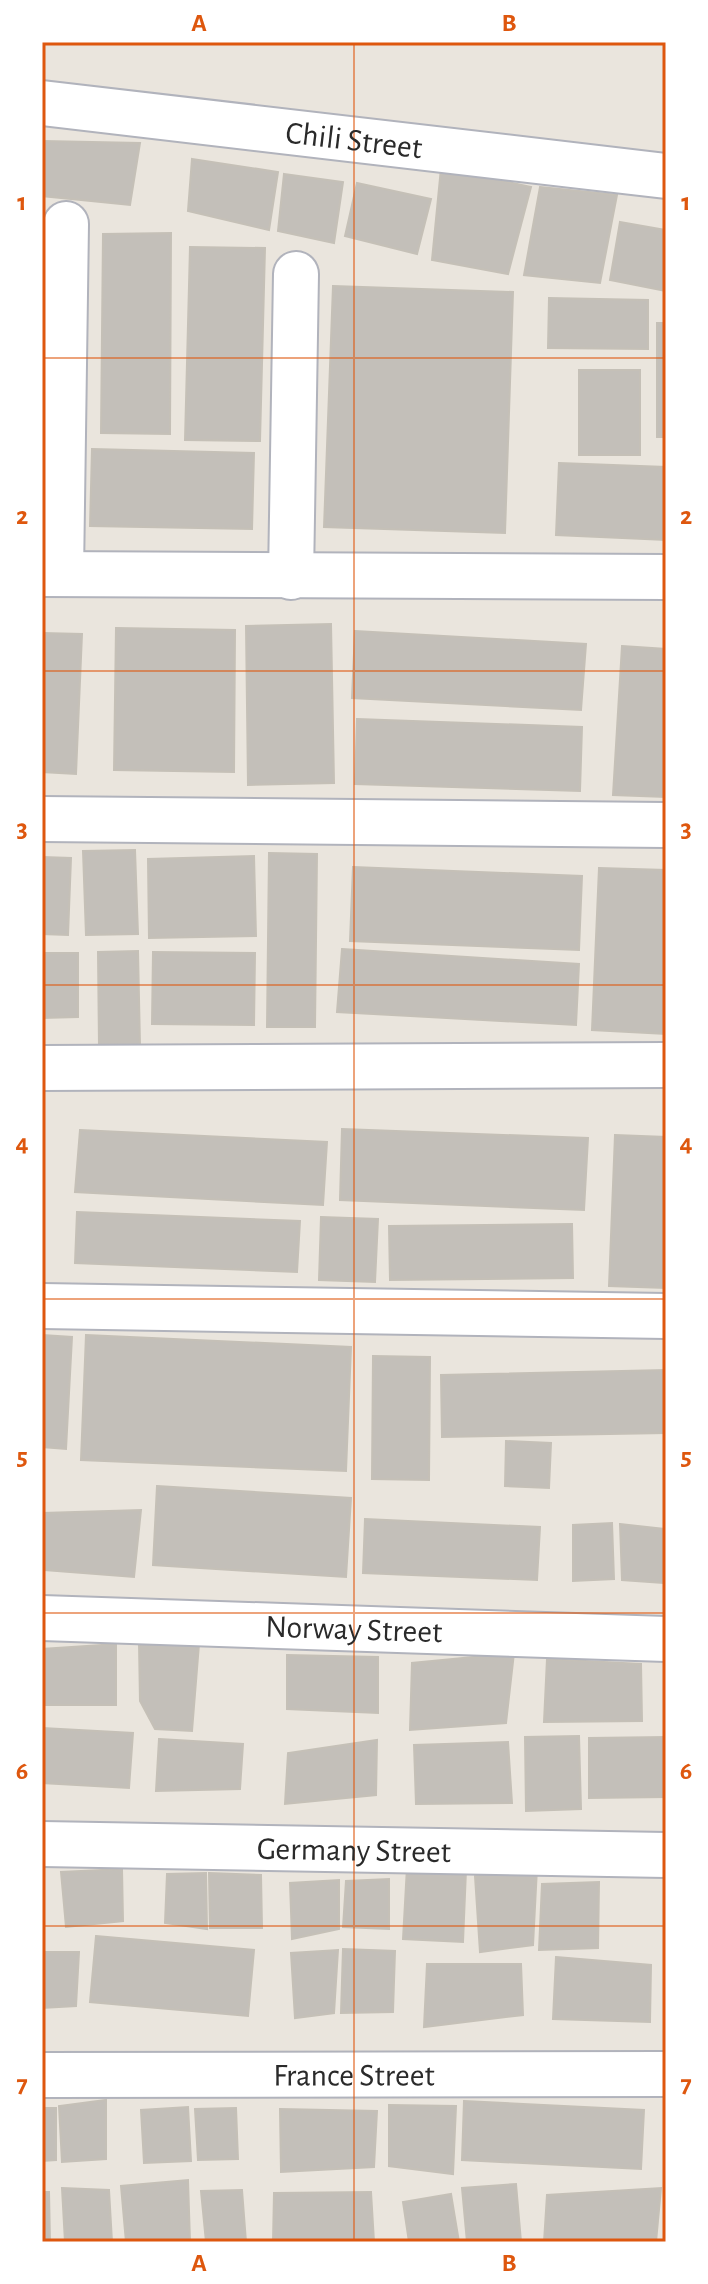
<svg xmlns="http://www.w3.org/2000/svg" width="708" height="2284" font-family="'Alegreya Sans',sans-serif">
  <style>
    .building { fill: #c3bfb9; stroke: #c5c0b7; stroke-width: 2 }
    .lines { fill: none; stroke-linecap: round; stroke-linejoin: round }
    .minor-casing { stroke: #b1b3bc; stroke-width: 48 }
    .minor { stroke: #fff; stroke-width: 44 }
    .grid { fill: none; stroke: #de570e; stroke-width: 2; stroke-opacity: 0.55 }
    .labels { text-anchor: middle; stroke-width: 8; stroke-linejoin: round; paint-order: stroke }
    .street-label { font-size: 32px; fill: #2a2a2a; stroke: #fff }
    .neatline { fill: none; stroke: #de570e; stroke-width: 3 }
    .grid-label { font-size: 26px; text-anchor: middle; font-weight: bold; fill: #de570e }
  </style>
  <rect width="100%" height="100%" fill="#eae5dd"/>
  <path class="building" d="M 43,141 L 140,143 L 130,205 L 42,196 Z
    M 192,159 L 278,172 L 269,230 L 188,211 Z
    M 441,168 L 531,187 L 508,274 L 432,260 Z
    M 284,174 L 343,182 L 334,243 L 278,231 Z
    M 357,183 L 431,199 L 417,254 L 345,236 Z
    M 540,187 L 617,195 L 600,283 L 524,275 Z
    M 620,222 L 666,230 L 666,291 L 610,280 Z
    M 171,233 L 170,434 L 101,433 L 103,234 Z
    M 190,247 L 265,248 L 260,441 L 185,440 Z
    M 333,286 L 513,292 L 505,533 L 324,527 Z
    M 549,298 L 648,300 L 648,349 L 548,348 Z
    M 657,323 L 666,323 L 666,437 L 657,437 Z
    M 579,370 L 640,370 L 640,455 L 579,455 Z
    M 92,449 L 254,453 L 252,529 L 90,526 Z
    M 559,463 L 666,467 L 666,540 L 556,535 Z
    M 331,624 L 334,783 L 248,785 L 246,626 Z
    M 116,628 L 235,630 L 234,772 L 114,770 Z
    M 355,631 L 586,644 L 581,710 L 352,698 Z
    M 42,633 L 82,634 L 76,774 L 42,772 Z
    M 622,646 L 666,649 L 666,797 L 613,795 Z
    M 357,719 L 582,727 L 580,791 L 355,784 Z
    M 135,850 L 138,934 L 86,935 L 83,851 Z
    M 269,853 L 317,854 L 315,1027 L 267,1027 Z
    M 254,856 L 256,936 L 149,938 L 148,859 Z
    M 42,857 L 71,858 L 68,935 L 42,934 Z
    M 353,867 L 582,876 L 579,950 L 350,941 Z
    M 599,868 L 666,870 L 666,1034 L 592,1030 Z
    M 342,949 L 579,964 L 576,1025 L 337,1012 Z
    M 138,951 L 140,1046 L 99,1046 L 98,952 Z
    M 153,952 L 255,953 L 254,1025 L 152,1024 Z
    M 42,953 L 78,953 L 78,1017 L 42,1018 Z
    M 342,1129 L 588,1138 L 584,1210 L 340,1200 Z
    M 80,1130 L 327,1142 L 323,1205 L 75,1192 Z
    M 615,1135 L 666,1137 L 666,1288 L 609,1286 Z
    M 77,1212 L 300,1221 L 297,1272 L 75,1263 Z
    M 321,1217 L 378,1219 L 375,1282 L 319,1280 Z
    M 572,1224 L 573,1278 L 390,1280 L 389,1226 Z
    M 42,1335 L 72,1337 L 66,1449 L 42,1447 Z
    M 86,1335 L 351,1347 L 346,1471 L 81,1460 Z
    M 373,1356 L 430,1357 L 429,1480 L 372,1479 Z
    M 666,1370 L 666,1433 L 442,1437 L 441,1375 Z
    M 506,1441 L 551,1443 L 549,1488 L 505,1486 Z
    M 157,1486 L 351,1498 L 346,1577 L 153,1565 Z
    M 141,1510 L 134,1577 L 45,1570 L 43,1513 Z
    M 365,1519 L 540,1527 L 537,1580 L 363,1573 Z
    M 612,1523 L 614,1579 L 573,1581 L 573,1525 Z
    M 620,1524 L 664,1529 L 663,1583 L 622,1580 Z
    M 139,1643 L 199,1644 L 192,1731 L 155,1729 L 140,1701 Z
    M 116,1644 L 116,1705 L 42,1705 L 42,1649 Z
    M 514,1653 L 506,1723 L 410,1730 L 412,1663 Z
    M 287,1655 L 378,1657 L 378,1713 L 287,1709 Z
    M 547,1659 L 641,1664 L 642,1721 L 544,1722 Z
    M 42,1728 L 133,1733 L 129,1788 L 42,1783 Z
    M 579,1736 L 581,1809 L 526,1811 L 525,1737 Z
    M 666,1737 L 666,1797 L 589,1798 L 589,1738 Z
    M 159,1739 L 243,1744 L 240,1789 L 156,1791 Z
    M 377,1740 L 376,1795 L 285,1804 L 288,1753 Z
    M 508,1742 L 512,1803 L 416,1804 L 414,1745 Z
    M 407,1867 L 466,1870 L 463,1942 L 403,1939 Z
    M 537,1868 L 533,1945 L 480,1952 L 475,1876 Z
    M 122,1869 L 123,1921 L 66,1927 L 61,1872 Z
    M 206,1873 L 207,1929 L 165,1923 L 167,1874 Z
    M 209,1873 L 261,1875 L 262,1928 L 210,1928 Z
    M 389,1879 L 389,1929 L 343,1927 L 346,1881 Z
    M 339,1880 L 339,1929 L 292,1939 L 290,1883 Z
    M 599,1882 L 598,1948 L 539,1950 L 542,1884 Z
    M 96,1936 L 254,1950 L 248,2016 L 90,2002 Z
    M 343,1949 L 395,1951 L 393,2012 L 341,2013 Z
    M 338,1950 L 334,2013 L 295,2018 L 291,1953 Z
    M 42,1952 L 79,1952 L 76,2006 L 42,2008 Z
    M 556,1957 L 651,1965 L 650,2022 L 553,2019 Z
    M 427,1964 L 521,1964 L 523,2015 L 424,2027 Z
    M 106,2100 L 106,2159 L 62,2162 L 59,2106 Z
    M 464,2101 L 644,2110 L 641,2169 L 462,2160 Z
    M 389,2105 L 456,2106 L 453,2174 L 389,2166 Z
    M 188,2107 L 191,2161 L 144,2163 L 141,2110 Z
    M 42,2108 L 56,2108 L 56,2160 L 42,2161 Z
    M 236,2108 L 238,2159 L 198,2160 L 195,2109 Z
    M 280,2109 L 377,2111 L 374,2167 L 281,2172 Z
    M 188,2180 L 190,2242 L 126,2242 L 121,2186 Z
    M 516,2184 L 521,2242 L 467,2242 L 462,2188 Z
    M 62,2188 L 109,2190 L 112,2242 L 65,2242 Z
    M 661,2188 L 656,2242 L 544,2242 L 547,2195 Z
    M 242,2190 L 246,2242 L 206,2242 L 201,2191 Z
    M 42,2192 L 49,2192 L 50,2242 L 42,2242 Z
    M 371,2192 L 374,2242 L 273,2242 L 274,2193 Z
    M 451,2194 L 459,2242 L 409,2242 L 403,2202 Z"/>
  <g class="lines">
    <defs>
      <g id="minor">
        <path id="s1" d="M 42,103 L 666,176"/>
        <path d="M 42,574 L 666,577"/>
        <path d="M 61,574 L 66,224"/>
        <path d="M 291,577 L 296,274"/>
        <path d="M 42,819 L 666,825"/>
        <path d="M 42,1068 L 666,1065"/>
        <path d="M 42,1306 L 666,1316"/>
        <path id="s2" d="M 42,1618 L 666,1639"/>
        <path id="s3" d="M 42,1844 L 666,1855"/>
        <path id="s4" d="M 42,2075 L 666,2074"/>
      </g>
    </defs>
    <use href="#minor" class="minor-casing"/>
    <use href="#minor" class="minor"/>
  </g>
  <path class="grid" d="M 354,42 L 354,2242M 42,358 L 666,358M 42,671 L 666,671M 42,985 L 666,985M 42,1299 L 666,1299M 42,1613 L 666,1613M 42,1926 L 666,1926"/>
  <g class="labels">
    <g class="street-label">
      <text dy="11" stroke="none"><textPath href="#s1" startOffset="314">Chili Street</textPath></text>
      <text dy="11" stroke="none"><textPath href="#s2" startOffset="312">Norway Street</textPath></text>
      <text dy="11" stroke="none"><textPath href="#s3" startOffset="312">Germany Street</textPath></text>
      <text dy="11" stroke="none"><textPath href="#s4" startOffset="312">France Street</textPath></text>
    </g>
  </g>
  <rect width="708" height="2284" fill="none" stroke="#ffffff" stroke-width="88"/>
  <rect x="44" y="44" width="620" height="2196" class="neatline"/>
  <g class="grid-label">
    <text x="199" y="31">A</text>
    <text x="509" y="31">B</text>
    <text x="22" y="210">1</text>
    <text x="686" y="210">1</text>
    <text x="22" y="524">2</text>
    <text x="686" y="524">2</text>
    <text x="22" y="837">3</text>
    <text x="686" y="837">3</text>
    <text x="22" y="1151">4</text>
    <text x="686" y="1151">4</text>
    <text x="22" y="1465">5</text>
    <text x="686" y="1465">5</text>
    <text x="22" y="1779">6</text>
    <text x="686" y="1779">6</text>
    <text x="22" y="2092">7</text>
    <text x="686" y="2092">7</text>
    <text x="199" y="2271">A</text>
    <text x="509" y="2271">B</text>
  </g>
</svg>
